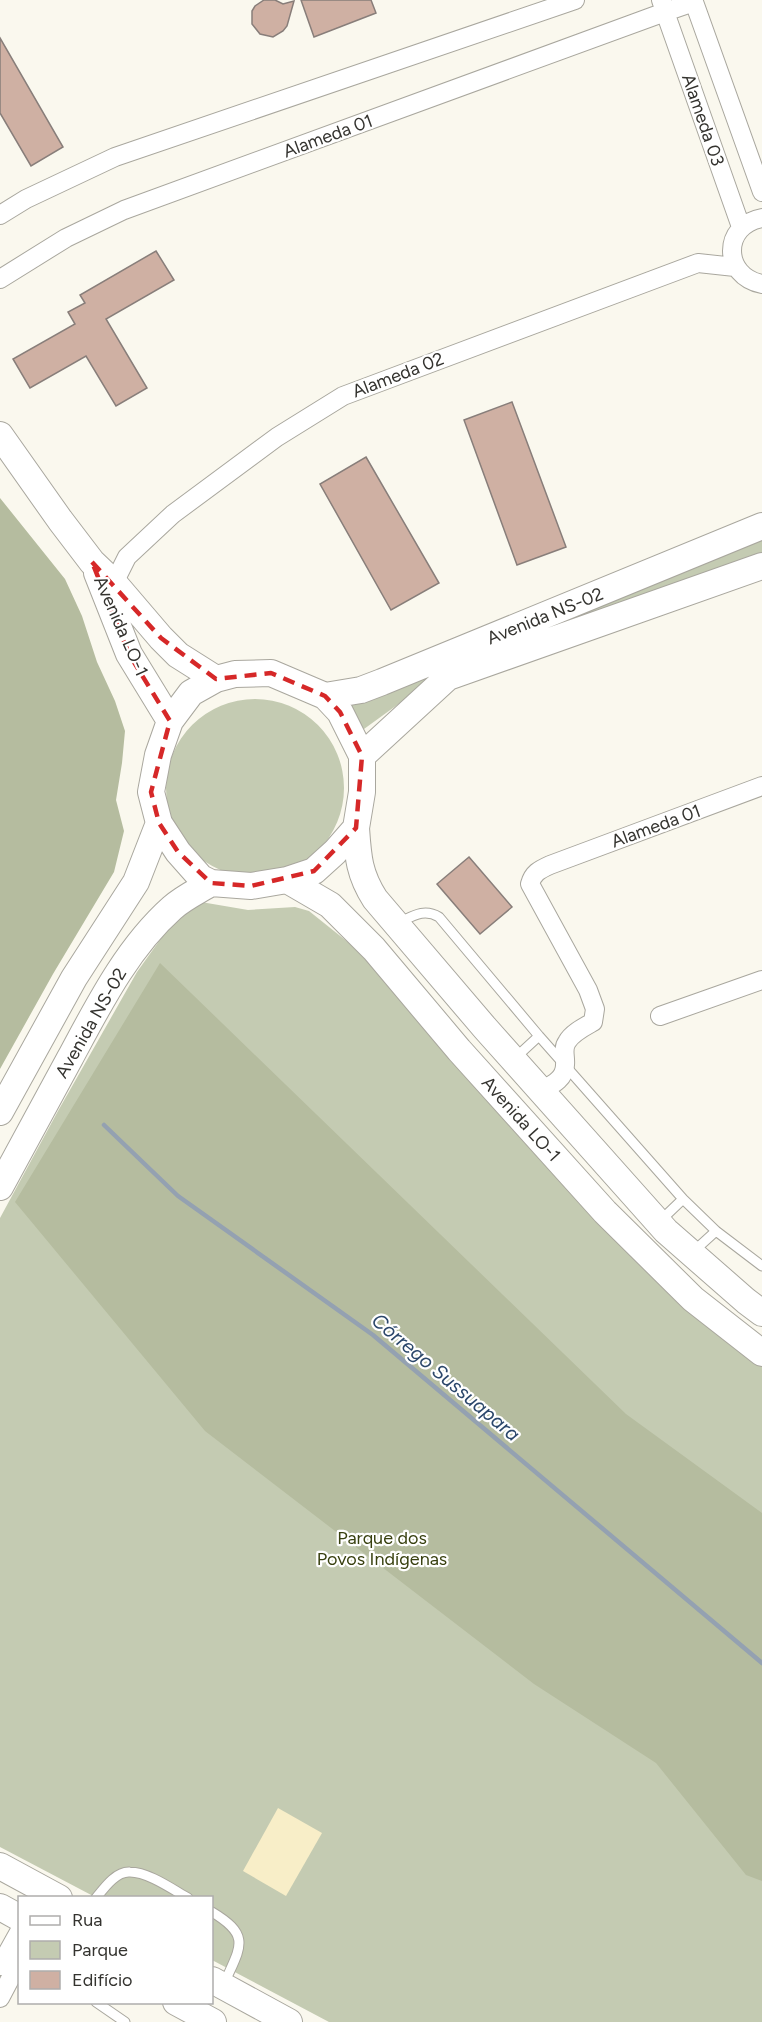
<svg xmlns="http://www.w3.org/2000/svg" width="762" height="2022" font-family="Figtree,sans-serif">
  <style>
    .green { fill: #c4cbb2 }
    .forest { fill: #b5bc9f }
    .sand { fill: #f8eec8 }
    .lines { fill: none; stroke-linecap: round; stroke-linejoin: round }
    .stream { stroke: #94a1b1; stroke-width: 4.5 }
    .building { fill: #cfb0a3; stroke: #887e7a; stroke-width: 1.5 }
    .lane-casing { stroke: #a9a79e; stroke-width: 11 }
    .street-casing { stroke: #a9a79e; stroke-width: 20 }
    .secondary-casing { stroke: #a9a79e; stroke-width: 28 }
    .lane { stroke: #fff; stroke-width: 9 }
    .street { stroke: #fff; stroke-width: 18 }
    .secondary { stroke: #fff; stroke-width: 26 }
    .marked { fill: none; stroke: #d62828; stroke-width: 4.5; stroke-dasharray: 12 8; stroke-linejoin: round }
    .labels { text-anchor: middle; stroke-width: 4.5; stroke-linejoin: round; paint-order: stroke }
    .street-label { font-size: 18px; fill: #34332f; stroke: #fff }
    .park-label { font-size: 18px; fill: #38400f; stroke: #fff }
    .water-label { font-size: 20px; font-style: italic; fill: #2b476b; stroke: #fff }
  </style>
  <rect width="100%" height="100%" fill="#faf8ee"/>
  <path class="green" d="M 762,535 L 762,556 L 444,671 L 364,729 L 344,699 Z
    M166 788a89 89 0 1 1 178 0a89 89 0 1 1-178 0Z
    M 201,902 L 248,910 L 295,907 L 309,911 L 364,955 L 762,1364 L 762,2022 L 329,2022 L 212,1960 L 212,1898 L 95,1897 L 0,1847 L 0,1218 L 58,1111 L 137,972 L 172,923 Z"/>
  <path class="forest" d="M 0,498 L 65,579 L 82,616 L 97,662 L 115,701 L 125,731 L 122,763 L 116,800 L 124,831 L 114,872 L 53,974 L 0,1069 Z
    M 160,963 L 626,1414 L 762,1513 L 762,1881 L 746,1875 L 656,1763 L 534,1684 L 205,1431 L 15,1202 Z"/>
  <path class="sand" d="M 278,1808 L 322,1833 L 286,1896 L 243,1871 Z"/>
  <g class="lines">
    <path class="stream" d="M 104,1125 L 178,1196 L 373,1335 L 762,1663"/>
  </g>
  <path class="building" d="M 264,0 L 275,0 L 283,4 L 294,1 L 287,26 L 283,31 L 273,37 L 260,34 L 252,24 L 252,11 L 255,6 Z
    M 301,0 L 371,0 L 376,13 L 314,37 Z
    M 0,38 L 63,147 L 31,166 L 0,113 Z
    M 156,251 L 174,280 L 106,319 L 147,388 L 116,406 L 86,356 L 30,388 L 13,359 L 75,324 L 68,312 L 85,303 L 80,295 Z
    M 512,402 L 566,547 L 517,565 L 464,420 Z
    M 366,457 L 439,583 L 391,610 L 320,484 Z
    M 469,857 L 512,907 L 480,934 L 437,884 Z"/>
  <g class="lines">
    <defs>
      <path id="lane" d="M 398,923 C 413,916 424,908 439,917 L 539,1036 L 683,1199 L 716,1231 L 762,1266
        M 514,1059 L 539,1036
        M 659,1222 L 683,1199
        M 694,1251 L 716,1231
        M 96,1898 C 104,1888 116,1871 130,1872 C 148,1872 172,1889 188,1898
        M 212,1912 C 252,1936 240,1947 224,1984
        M 96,2002 L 125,2022"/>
      <path id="street" d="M 661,0 L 665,12 L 694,2 L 693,0
        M 694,2 L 762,192
        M 0,215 L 26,199 L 115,157 L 575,0
        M 762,218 C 722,225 722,276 762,284
        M 0,279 L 66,238 L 124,210 L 665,12 L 741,227
        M 114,583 L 127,557 L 173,514 L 277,437 L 343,396 L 698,263 L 735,267
        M 660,1016 L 762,980
        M 541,1091 C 552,1085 565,1079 565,1065 C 566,1057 562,1049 567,1042 C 572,1033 584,1027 593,1022 L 595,1009 L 588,990 L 530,884 C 533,873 539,870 550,865 L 762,786
        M 0,1966 L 20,1930
        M 0,1998 L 20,1960"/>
      <path id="secondary" d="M 0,435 L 60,520 L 92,562 L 114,583 L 161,638 L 178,655 L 216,679
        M 97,573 L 129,654 L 170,721
        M 271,673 L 325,696 L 340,712 L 362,756 L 362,792 L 356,828 L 335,852 L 314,871 L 287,880 L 251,886 L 211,883 L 201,878 L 178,852 L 159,823 L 151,792 L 158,755 L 170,721 L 191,693 L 216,679 L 235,674 Z
        M 325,696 L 361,690 L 382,682 L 762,526
        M 362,756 L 448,677 L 762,566
        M 356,828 C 358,857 359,874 375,899 L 485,1028 L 666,1231 L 746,1301 L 762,1313
        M 287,880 L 330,905 L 374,949 L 459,1050 L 605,1212 L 693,1299 L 762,1353
        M 0,1112 L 74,978 L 136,882 L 159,823
        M 0,1187 C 23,1144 47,1101 70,1058 C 98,1006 127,948 172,908 C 183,898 198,891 211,883
        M 0,1866 L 59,1898
        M 0,1907 L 20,1918
        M 212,1980 L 289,2022
        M 176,2002 L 213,2022"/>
    </defs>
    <use href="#lane" class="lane-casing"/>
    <use href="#street" class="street-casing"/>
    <use href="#secondary" class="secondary-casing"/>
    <use href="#lane" class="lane"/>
    <use href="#street" class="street"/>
    <use href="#secondary" class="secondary"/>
  </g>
  <path class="marked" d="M 92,562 L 161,638 L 216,679 L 271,673 L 325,696 L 340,712 L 362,756 L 356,828 L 314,871 L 251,886 L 211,883 L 178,852 L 159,823 L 151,792 L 170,721 L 129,654 Z"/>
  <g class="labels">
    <g class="street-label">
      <text transform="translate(703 120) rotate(71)" y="6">Alameda 03</text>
      <text transform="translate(328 136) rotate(-20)" y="6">Alameda 01</text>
      <text transform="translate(398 375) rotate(-21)" y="6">Alameda 02</text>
      <text transform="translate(545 616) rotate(-22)" y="6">Avenida NS-02</text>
      <text transform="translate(121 626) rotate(66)" y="6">Avenida LO-1</text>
      <text transform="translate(656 826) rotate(-20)" y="6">Alameda 01</text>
      <text transform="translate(91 1023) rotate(-60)" y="6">Avenida NS-02</text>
      <text transform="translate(521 1119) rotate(48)" y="6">Avenida LO-1</text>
    </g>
    <g class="park-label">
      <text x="382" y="1544">Parque dos<tspan x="382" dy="21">Povos Indígenas</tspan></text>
    </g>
    <g class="water-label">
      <text transform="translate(446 1377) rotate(40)" y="7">Córrego Sussuapara</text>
    </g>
  </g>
  <rect x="18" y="1896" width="195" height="108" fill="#ffffff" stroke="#aeadac" stroke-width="1.5"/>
  <rect x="30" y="1916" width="30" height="9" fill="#ffffff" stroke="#aeadac" stroke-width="1.5"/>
  <text x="72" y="1926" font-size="18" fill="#34332f">Rua</text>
  <rect x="30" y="1941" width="30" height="18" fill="#c4cbb2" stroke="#aeadac" stroke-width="1.5"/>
  <text x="72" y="1956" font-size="18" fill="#34332f">Parque</text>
  <rect x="30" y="1971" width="30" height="18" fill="#cfb0a3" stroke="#aeadac" stroke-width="1.5"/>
  <text x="72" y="1986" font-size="18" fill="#34332f">Edifício</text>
</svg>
